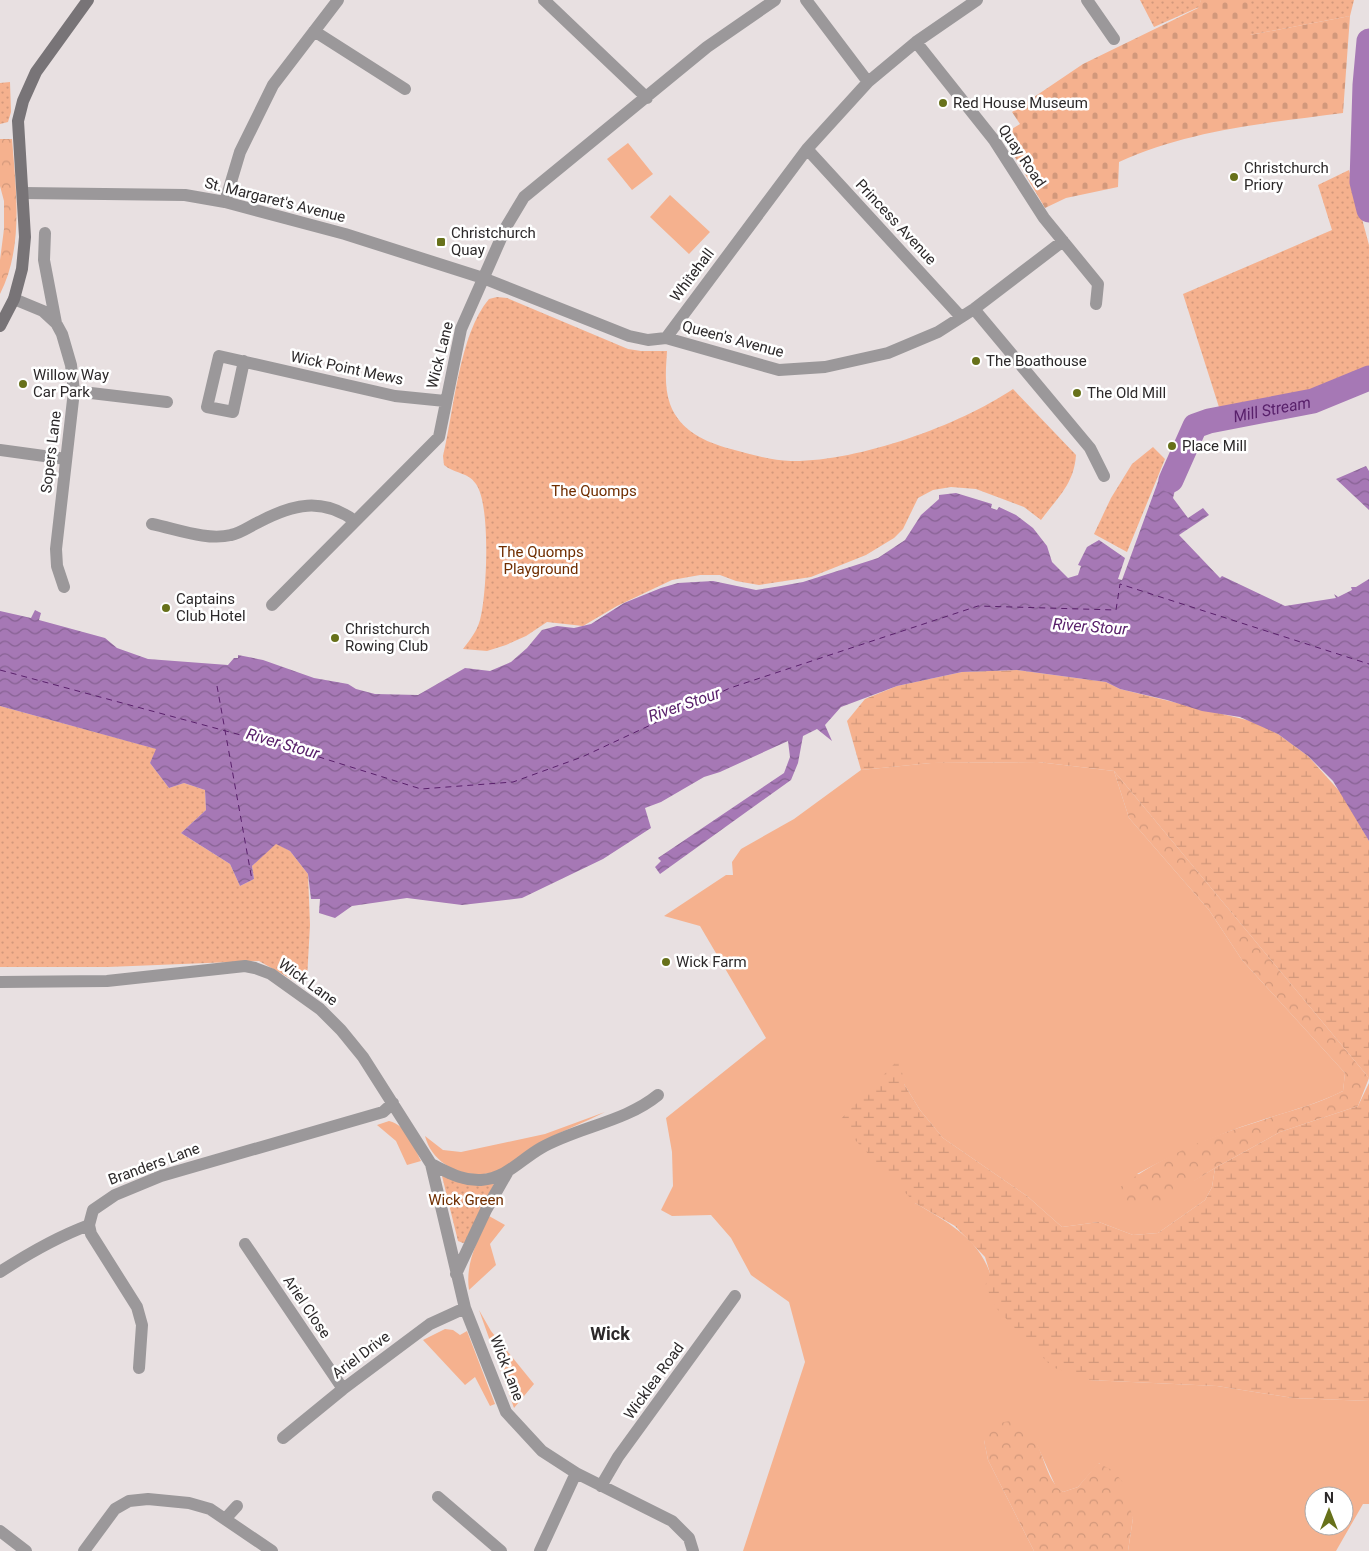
<svg xmlns="http://www.w3.org/2000/svg" width="1369" height="1551" font-family="Roboto,sans-serif">
  <style>
    .grass { fill: #f5b18e; fill-rule: evenodd }
    .forest { fill: url(#forest-crowns) }
    .wetland { fill: url(#wetland-marsh) }
    .cemetery { fill: url(#cemetery-stones) }
    .park { fill: url(#park-dots) }
    .water { fill: url(#water-waves) }
    .lines { fill: none; stroke-linecap: round; stroke-linejoin: round }
    .river { stroke: #a678b5; stroke-width: 25 }
    .ferry { stroke: #59206b; stroke-width: 1; stroke-dasharray: 6 5; stroke-linecap: butt }
    .street { stroke: #9b989a; stroke-width: 12 }
    .secondary { stroke: #787477; stroke-width: 12 }
    .poi-dot { fill: #67711a; stroke: #fff; stroke-width: 2 }
    .labels { text-anchor: middle; stroke-width: 5; stroke-linejoin: round; paint-order: stroke }
    .poi-label { font-size: 15px; fill: #2c292a; stroke: #fff; text-anchor: start }
    .street-label { font-size: 15px; fill: #2c292a; stroke: #fff }
    .park-label { font-size: 15px; fill: #702e00; stroke: #fff }
    .water-label { font-size: 16px; font-style: italic; fill: #59206b; stroke: #fff }
    .quarter-label { font-size: 18px; font-weight: bold; fill: #2c292a; stroke: #fff }
  </style>
  <defs>
    <pattern id="forest-crowns" width="20" height="18" patternUnits="userSpaceOnUse" patternTransform="scale(1.25)"><rect width="20" height="18" fill="#f5b18e"/><path d="M2 6a3 3 0 1 1 6 0M12 15a3 3 0 1 1 6 0" fill="none" stroke="#d2987b"/></pattern>
    <pattern id="wetland-marsh" width="20" height="14" patternUnits="userSpaceOnUse" patternTransform="scale(1.25)"><rect width="20" height="14" fill="#f5b18e"/><path d="M1 5h8M5 5V1M11 12h8M15 12V8" fill="none" stroke="#d2987b"/></pattern>
    <pattern id="cemetery-stones" width="16" height="16" patternUnits="userSpaceOnUse" patternTransform="scale(1.25)"><rect width="16" height="16" fill="#f5b18e"/><path d="M2 7V4a2 2 0 0 1 4 0v3zM10 15v-3a2 2 0 0 1 4 0v3z" fill="#d2987b"/></pattern>
    <pattern id="park-dots" width="8" height="8" patternUnits="userSpaceOnUse" patternTransform="scale(1.25)"><rect width="8" height="8" fill="#f5b18e"/><path d="M2 2h.1M6 6h.1" fill="none" stroke="#d2987b" stroke-width="1.8" stroke-linecap="round"/></pattern>
    <pattern id="water-waves" width="16" height="10" patternUnits="userSpaceOnUse" patternTransform="scale(1.25)"><rect width="16" height="10" fill="#a678b5"/><path d="M0 5q4-4 8 0t8 0" fill="none" stroke="#876293"/></pattern>
  </defs>
  <rect width="100%" height="100%" fill="#e8e0e1"/>
  <path class="grass" d="M 628,143 L 653,174 L 632,190 L 607,159 Z
    M 670,195 L 710,232 L 689,254 L 650,217 Z
    M 1038,762 L 1114,771 L 1129,818 L 1209,910 L 1242,960 L 1345,1073 L 1343,1091 C 1313,1106 1288,1111 1256,1122 C 1215,1135 1176,1153 1137,1174 L 1193,1181 L 1215,1168 L 1212,1187 L 1205,1200 L 1158,1233 L 1133,1235 L 1099,1222 L 1062,1227 L 1027,1196 L 943,1138 L 920,1110 L 904,1084 L 915,1203 C 946,1221 978,1238 990,1273 L 1089,1380 L 1217,1386 L 1293,1398 L 1369,1401 L 1369,1504 L 1363,1504 L 1336,1551 L 1128,1551 L 1133,1518 L 1099,1463 L 1078,1487 L 1063,1492 L 1056,1487 L 1037,1445 L 984,1440 L 988,1460 L 1034,1551 L 743,1551 L 805,1362 L 789,1302 L 751,1275 L 731,1238 L 711,1215 L 672,1216 L 661,1210 L 673,1186 L 672,1152 L 666,1118 L 766,1038 L 700,926 L 664,916 L 726,875 L 733,875 L 732,862 L 741,849 L 794,819 L 861,770 L 931,763 ZM 1314,1496 L 1344,1496 L 1344,1526 L 1314,1526 Z
    M 605,1112 C 583,1123 560,1132 539,1143 C 525,1150 516,1162 502,1169 C 472,1183 433,1168 425,1136 L 443,1150 L 461,1152 L 545,1134 Z
    M 389,1121 C 408,1126 413,1145 421,1161 L 407,1165 L 396,1141 L 377,1125 Z
    M 489,1216 L 505,1225 L 490,1244 L 496,1265 L 469,1290 C 465,1262 478,1240 489,1216 Z
    M 479,1310 L 491,1331 L 534,1384 L 514,1408 Z
    M 445,1329 L 453,1330 L 460,1335 L 467,1331 L 495,1404 L 490,1406 L 475,1377 L 465,1385 L 423,1340 Z"/>
  <path class="forest" d="M 0,139 L 12,139 C 16,190 24,247 0,294 L 0,260 L 4,229 L 4,201 L 0,186 Z
    M 1114,771 L 1369,1078 L 1358,1106 L 1280,1132 L 1215,1168 L 1157,1204 L 1120,1204 L 1110,1195 C 1155,1159 1202,1139 1257,1122 C 1288,1111 1313,1106 1343,1091 L 1345,1073 L 1242,960 L 1209,910 L 1129,818 Z
    M 1015,1420 C 1044,1430 1040,1477 1063,1492 L 1078,1487 L 1098,1463 L 1112,1470 L 1122,1481 L 1133,1518 L 1128,1551 L 1034,1551 L 988,1460 L 984,1440 L 999,1423 Z"/>
  <path class="wetland" d="M 1017,670 L 1106,682 L 1120,689 L 1255,722 L 1278,734 L 1308,756 L 1342,794 L 1369,841 L 1369,1078 L 1114,771 L 1038,762 L 931,763 L 861,770 L 847,721 L 865,699 L 897,686 L 962,672 Z
    M 900,1058 L 904,1084 L 920,1110 L 943,1138 L 1027,1196 L 1062,1227 L 1099,1222 L 1133,1235 L 1158,1233 L 1205,1200 L 1212,1187 L 1215,1168 L 1280,1132 L 1358,1106 L 1369,1083 L 1369,1401 L 1293,1398 L 1217,1386 L 1089,1380 L 1052,1367 L 997,1309 L 985,1286 L 990,1273 L 985,1257 L 955,1226 L 915,1203 L 838,1122 Z"/>
  <path class="cemetery" d="M 1201,0 L 1250,0 L 1250,35 L 1350,16 L 1343,113 C 1268,123 1189,130 1119,162 L 1118,187 L 1066,198 L 1045,208 L 1002,135 L 1020,124 L 1012,112 L 1083,64 L 1198,8 Z"/>
  <path class="park" d="M 1140,0 L 1201,0 L 1199,7 L 1154,27 Z
    M 1250,0 L 1354,0 L 1350,16 L 1250,35 Z
    M 10,82 L 11,112 L 8,122 L 0,124 L 0,83 Z
    M 1349,170 L 1369,245 L 1369,368 L 1323,390 L 1225,426 L 1183,294 L 1332,230 L 1318,185 Z
    M 497,297 L 507,298 L 628,349 L 641,351 L 667,351 C 666,368 664,387 670,404 C 680,431 705,442 731,449 C 751,454 771,461 791,461 C 857,462 958,426 1013,389 L 1076,455 C 1074,484 1058,497 1041,520 L 1024,507 L 976,489 L 951,487 L 933,490 L 918,498 L 903,529 L 894,538 L 866,555 L 811,577 L 759,585 L 736,581 L 720,575 L 700,575 L 672,580 L 617,606 L 583,626 L 547,622 L 526,636 L 506,645 L 487,651 L 463,649 C 470,640 477,631 480,620 C 487,594 491,505 476,484 C 468,472 455,474 444,465 L 443,456 C 454,411 459,334 489,299 Z
    M 1153,447 L 1165,459 L 1127,552 L 1094,534 L 1111,498 L 1132,464 Z
    M 0,706 L 157,749 L 150,763 L 169,788 L 184,783 L 205,790 L 206,810 L 181,833 L 230,864 L 240,886 L 254,879 L 252,866 L 276,843 L 290,851 L 308,874 L 310,925 L 307,979 L 298,983 L 259,961 L 108,967 L 0,967 Z
    M 442,1176 L 494,1184 L 466,1242 L 463,1243 L 458,1241 Z"/>
  <path class="water" d="M 1183,447 L 1189,450 L 1182,462 L 1173,498 L 1188,518 L 1203,508 L 1209,515 L 1179,535 L 1220,578 L 1222,576 L 1285,606 L 1336,598 L 1334,594 L 1338,597 L 1352,590 L 1351,587 L 1356,587 L 1369,579 L 1369,841 L 1333,781 L 1308,756 L 1278,734 L 1240,717 L 1202,711 L 1167,700 L 1120,689 L 1106,682 L 1017,670 L 962,672 L 897,686 L 841,707 L 825,725 L 832,741 L 817,729 L 803,736 L 798,763 L 791,780 L 660,874 L 655,867 L 661,861 L 658,858 L 784,773 L 790,757 L 788,741 L 720,772 L 704,777 L 661,802 L 645,808 L 651,828 L 603,859 L 522,898 L 462,905 L 407,898 L 352,906 L 335,918 L 319,913 L 320,899 L 311,899 L 308,874 L 290,851 L 276,844 L 252,866 L 254,879 L 240,886 L 230,864 L 181,833 L 206,810 L 205,790 L 184,783 L 169,788 L 150,763 L 156,749 L 0,706 L 0,611 L 31,618 L 35,610 L 41,613 L 39,620 L 105,638 L 117,648 L 148,659 L 228,665 L 234,658 L 238,658 L 238,655 L 263,660 L 314,678 L 348,684 L 356,689 L 375,694 L 418,695 L 465,668 L 490,671 L 511,662 L 527,648 L 542,630 L 557,626 L 574,628 L 591,624 L 624,603 L 661,588 L 678,583 L 713,581 L 756,590 L 781,586 L 803,582 L 878,558 L 905,540 L 921,515 L 939,499 L 939,495 L 956,493 L 992,504 L 991,508 L 997,510 L 999,507 L 1016,515 L 1033,528 L 1047,546 L 1052,562 L 1068,578 L 1078,575 L 1081,566 L 1078,565 L 1087,547 L 1099,540 L 1125,558 L 1118,579 L 1122,580 L 1163,468 L 1172,454 L 1175,456 L 1170,473 L 1172,473 Z
    M 1366,466 L 1369,471 L 1369,510 L 1336,479 Z"/>
  <g class="lines">
    <g class="river">
      <path d="M 1369,41 L 1365,85 L 1362,182 L 1369,210"/>
      <path id="s1" d="M 1171,480 L 1195,426 L 1209,421 L 1313,401 L 1369,378"/>
    </g>
    <path class="ferry" d="M 0,670 L 300,751 L 421,789 L 513,782 L 582,757 L 730,688 L 978,606 L 1116,610 L 1120,584 L 1369,664
      M 217,686 L 252,880"/>
    <path class="street" d="M 544,0 L 647,98
      M 806,0 L 868,82
      M 1087,0 L 1114,39
      M 314,31 L 405,89
      M 916,42 L 994,140 L 1044,218 L 1098,284 L 1096,304
      M 807,149 L 961,317
      M 23,193 L 185,195 L 225,202 L 345,234 L 483,278 L 629,336 L 648,340 L 666,338 L 779,370 L 825,367 L 888,353 L 938,332 L 974,309 L 1063,241
      M 225,202 L 240,152 L 273,85 L 338,0
      M 45,233 L 44,260 L 56,323 L 62,334 L 71,365 L 74,391 L 56,549 L 57,566 L 64,587
      M 14,299 L 43,311 L 56,323
      M 974,309 L 1090,448 L 1104,476
      M 666,338 L 807,149 L 868,82 L 916,42 L 977,0
      M 244,361 L 233,412 L 207,407 L 219,356 L 395,396 L 445,401
      M 74,391 L 167,402
      M 0,450 L 66,459
      M 152,524 C 177,529 207,541 231,535 C 241,533 250,526 259,522 C 293,504 322,497 355,521
      M 272,605 L 439,437 L 461,329 L 506,227 L 524,197 L 707,47 L 775,0
      M 0,982 L 107,981 L 245,966 L 255,968 L 271,974 L 320,1009 L 341,1030 L 363,1057 L 431,1164 L 465,1308 L 506,1412 L 542,1451 L 576,1473 L 672,1521 L 689,1538 L 693,1551
      M 431,1164 C 448,1172 462,1181 481,1180 C 507,1178 520,1160 541,1148 C 578,1127 625,1122 658,1095
      M 245,1244 L 343,1389
      M 0,1272 C 29,1253 57,1237 89,1225
      M 456,1274 L 486,1210 L 507,1173
      M 139,1368 L 142,1325 L 137,1307 L 91,1234 L 89,1225 L 93,1210 L 115,1195 L 161,1176 L 383,1112 L 393,1103
      M 283,1438 L 343,1389 L 430,1324 L 465,1308
      M 601,1486 L 618,1457 L 735,1296
      M 438,1497 L 501,1551
      M 226,1518 L 237,1506
      M 0,1531 L 26,1551
      M 84,1551 L 115,1509 L 129,1501 L 148,1499 L 189,1503 L 210,1509 L 272,1551
      M 540,1551 L 576,1473"/>
    <path class="secondary" d="M 0,326 L 14,299 L 22,269 L 25,237 L 18,121 L 23,101 L 36,72 L 88,0"/>
  </g>
  <g class="poi-dot">
    <circle cx="943" cy="103" r="5"/>
    <circle cx="1234" cy="177" r="5"/>
    <rect x="436" y="237" width="10" height="10" rx="2.5"/>
    <circle cx="976" cy="361" r="5"/>
    <circle cx="23" cy="384" r="5"/>
    <circle cx="1077" cy="393" r="5"/>
    <circle cx="1172" cy="446" r="5"/>
    <circle cx="166" cy="608" r="5"/>
    <circle cx="335" cy="638" r="5"/>
    <circle cx="666" cy="962" r="5"/>
  </g>
  <g class="labels">
    <g class="poi-label">
      <text x="953" y="108">Red House Museum</text>
      <text x="1244" y="173">Christchurch<tspan x="1244" dy="17">Priory</tspan></text>
      <text x="451" y="238">Christchurch<tspan x="451" dy="17">Quay</tspan></text>
      <text x="986" y="366">The Boathouse</text>
      <text x="33" y="380">Willow Way<tspan x="33" dy="17">Car Park</tspan></text>
      <text x="1087" y="398">The Old Mill</text>
      <text x="1182" y="451">Place Mill</text>
      <text x="176" y="604">Captains<tspan x="176" dy="17">Club Hotel</tspan></text>
      <text x="345" y="634">Christchurch<tspan x="345" dy="17">Rowing Club</tspan></text>
      <text x="676" y="967">Wick Farm</text>
    </g>
    <g class="street-label">
      <text transform="translate(1022 156) rotate(56)" y="5">Quay Road</text>
      <text transform="translate(275 200) rotate(14)" y="5">St. Margaret's Avenue</text>
      <text transform="translate(896 222) rotate(47)" y="5">Princess Avenue</text>
      <text transform="translate(692 275) rotate(-53)" y="5">Whitehall</text>
      <text transform="translate(733 339) rotate(15)" y="5">Queen's Avenue</text>
      <text transform="translate(440 355) rotate(-76)" y="5">Wick Lane</text>
      <text transform="translate(347 368) rotate(12)" y="5">Wick Point Mews</text>
      <text transform="translate(51 452) rotate(-83)" y="5">Sopers Lane</text>
      <text transform="translate(308 982) rotate(36)" y="5">Wick Lane</text>
      <text transform="translate(154 1164) rotate(-20)" y="5">Branders Lane</text>
      <text transform="translate(307 1307) rotate(56)" y="5">Ariel Close</text>
      <text transform="translate(361 1355) rotate(-37)" y="5">Ariel Drive</text>
      <text transform="translate(507 1368) rotate(69)" y="5">Wick Lane</text>
      <text transform="translate(654 1381) rotate(-54)" y="5">Wicklea Road</text>
    </g>
    <g class="park-label">
      <text x="594" y="496">The Quomps</text>
      <text x="541" y="557">The Quomps<tspan x="541" dy="17">Playground</tspan></text>
      <text x="466" y="1205">Wick Green</text>
    </g>
    <g class="water-label">
      <text dy="6" stroke="none"><textPath href="#s1" startOffset="138">Mill Stream</textPath></text>
      <text transform="translate(1090 626) rotate(4)" y="6">River Stour</text>
      <text transform="translate(684 704) rotate(-19)" y="6">River Stour</text>
      <text transform="translate(283 743) rotate(16)" y="6">River Stour</text>
    </g>
    <g class="quarter-label">
      <text x="610" y="1340">Wick</text>
    </g>
  </g>
  <g transform="translate(1329 1511)"><circle r="24" fill="#ffffff" stroke="#aba9aa"/>
  <path d="M0-4L9 19L0 12L-9 19Z" fill="#67711a"/>
  <text y="-8" font-size="14" font-weight="bold" text-anchor="middle" fill="#2c292a">N</text>
  </g>
</svg>
